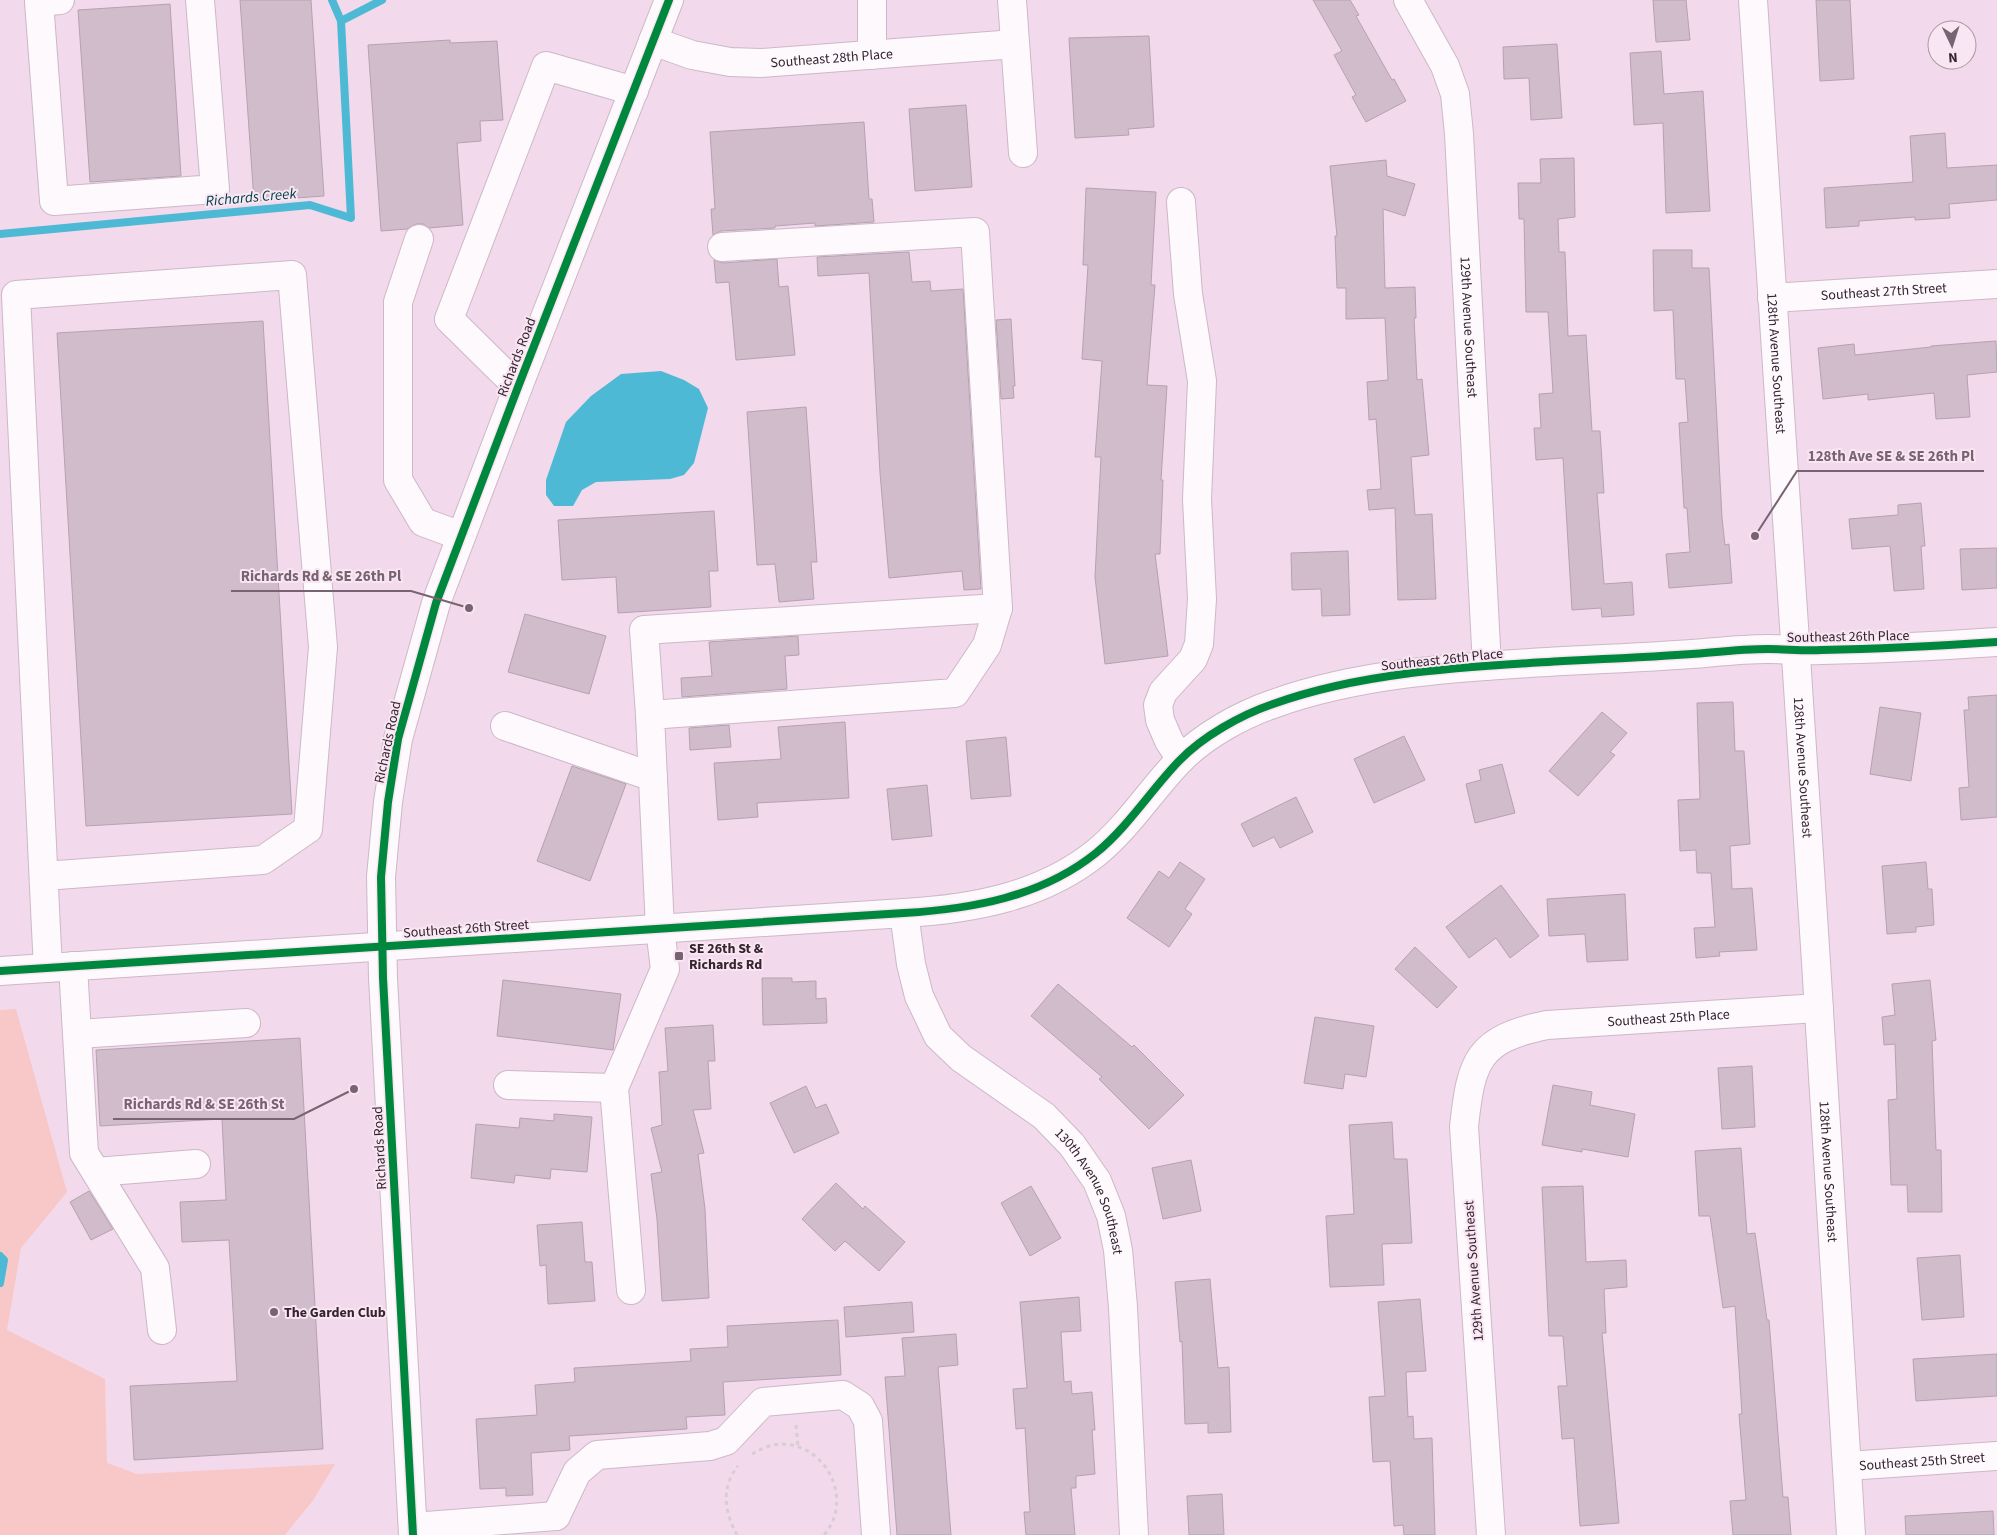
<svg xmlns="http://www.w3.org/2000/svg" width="1997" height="1535" font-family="'Source Sans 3',sans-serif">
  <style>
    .green { fill: #f7c8c7 }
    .water { fill: #4eb9d4 }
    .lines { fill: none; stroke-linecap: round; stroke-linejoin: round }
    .stream { stroke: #4eb9d4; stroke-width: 8 }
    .building { fill: #d0bccb; stroke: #b5a2b1 }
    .minor-casing { stroke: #ccb8c7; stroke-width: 30 }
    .major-casing { stroke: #ccb8c7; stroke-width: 30 }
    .path { stroke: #d6ced3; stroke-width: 3; stroke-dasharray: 4 4; stroke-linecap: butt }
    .minor { stroke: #fdf9fc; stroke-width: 28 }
    .major { stroke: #fdf9fc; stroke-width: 28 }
    .cycleway-casing { stroke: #f9e6f3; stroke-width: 11 }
    .cycleway { stroke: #00873e; stroke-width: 8 }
    .poi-dot { fill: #786372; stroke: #f9e6f3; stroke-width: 2 }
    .labels { text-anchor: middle; stroke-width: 4; stroke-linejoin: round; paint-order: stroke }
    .street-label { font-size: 14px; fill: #352330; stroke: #f9e6f3 }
    .poi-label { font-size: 14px; font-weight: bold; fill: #352330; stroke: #f9e6f3; text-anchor: start }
    .water-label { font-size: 15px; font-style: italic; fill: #01404d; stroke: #f9e6f3 }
    .leader { fill: none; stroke: #786372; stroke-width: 2 }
    .callout-dot { fill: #786372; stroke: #f9e6f3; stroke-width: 2 }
    .callout-label { font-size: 15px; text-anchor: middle; font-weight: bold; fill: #786372; stroke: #f9e6f3; stroke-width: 4; stroke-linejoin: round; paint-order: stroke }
  </style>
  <rect width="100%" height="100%" fill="#f3d9ec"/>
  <path class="green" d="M 16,1009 L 67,1192 L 21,1248 L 7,1330 L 105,1379 L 107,1463 L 137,1474 L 335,1464 L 314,1499 L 285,1535 L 0,1535 L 0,1010 Z"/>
  <path class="water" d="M 661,371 L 684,380 L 699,389 L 708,408 L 694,463 L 684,475 L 670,479 L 596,482 L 582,490 L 573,506 L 554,506 L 546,495 L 546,480 L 566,422 L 591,396 L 621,374 Z"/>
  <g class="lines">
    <path class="stream" d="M 332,0 L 341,21
      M 0,234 L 310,205 L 351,218 L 341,21 L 382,0
      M 0,1256 L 4,1260 L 0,1283"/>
  </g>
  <path class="building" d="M 240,0 L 311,0 L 324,196 L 254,201 Z
    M 1313,0 L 1350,0 L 1359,15 L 1356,16 L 1392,80 L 1394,79 L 1406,101 L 1366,122 L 1352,97 L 1356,95 L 1334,55 L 1342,51 Z
    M 1653,0 L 1686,0 L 1690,40 L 1656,42 Z
    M 1816,0 L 1850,0 L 1854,79 L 1820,81 Z
    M 170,4 L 181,176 L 90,182 L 78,10 Z
    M 1149,36 L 1154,127 L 1128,129 L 1129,135 L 1075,138 L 1069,38 Z
    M 450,40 L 450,43 L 497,41 L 503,120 L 480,121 L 481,141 L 457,143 L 463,225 L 429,228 L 423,224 L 416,224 L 407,229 L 381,231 L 368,45 Z
    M 1557,44 L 1562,118 L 1531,120 L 1529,78 L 1504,79 L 1503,47 Z
    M 1661,51 L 1664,94 L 1703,91 L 1710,211 L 1666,213 L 1663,123 L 1634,125 L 1630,53 Z
    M 966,105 L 972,187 L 915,191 L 909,109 Z
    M 864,122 L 869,199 L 872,199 L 874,222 L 815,226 L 815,223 L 775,226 L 775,228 L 721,231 L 713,235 L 711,209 L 715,209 L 710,132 Z
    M 1945,133 L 1947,168 L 1997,165 L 1997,200 L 1949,204 L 1950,218 L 1915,220 L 1915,217 L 1859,221 L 1859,226 L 1826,228 L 1824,188 L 1913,182 L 1910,136 Z
    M 1574,158 L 1575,217 L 1558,219 L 1559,252 L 1565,252 L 1568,336 L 1586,335 L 1592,431 L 1600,431 L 1604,493 L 1597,493 L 1604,584 L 1632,582 L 1634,615 L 1602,617 L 1601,608 L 1572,610 L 1563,458 L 1536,460 L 1534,428 L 1541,428 L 1539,394 L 1553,393 L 1548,312 L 1526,312 L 1524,219 L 1519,219 L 1518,183 L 1541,183 L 1540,159 Z
    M 1386,160 L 1387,176 L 1415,184 L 1405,216 L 1383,209 L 1385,288 L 1415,287 L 1416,318 L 1414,318 L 1417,380 L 1422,379 L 1429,455 L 1411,457 L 1415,515 L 1432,514 L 1436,599 L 1398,600 L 1395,508 L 1369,510 L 1367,490 L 1381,489 L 1376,419 L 1369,420 L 1367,382 L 1388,380 L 1385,318 L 1346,319 L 1346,288 L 1337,288 L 1335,236 L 1337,236 L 1330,166 Z
    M 1086,188 L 1156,192 L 1151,285 L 1155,285 L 1147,385 L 1167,386 L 1161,480 L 1163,480 L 1160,554 L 1155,554 L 1168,656 L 1105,664 L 1095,577 L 1101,457 L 1095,457 L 1102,361 L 1082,359 L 1088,265 L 1083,265 Z
    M 1653,250 L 1692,250 L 1692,268 L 1709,268 L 1722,518 L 1725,545 L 1729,544 L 1732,583 L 1669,588 L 1666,554 L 1690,552 L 1687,508 L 1684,508 L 1679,423 L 1688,422 L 1685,379 L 1676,379 L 1673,310 L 1654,311 Z
    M 909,252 L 912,282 L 930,281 L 931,291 L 963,289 L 981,589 L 964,590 L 962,571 L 889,578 L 880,473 L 869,273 L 818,276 L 817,257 Z
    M 777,259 L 779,287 L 788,286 L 795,355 L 736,360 L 729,282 L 716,283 L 714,260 L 723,263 Z
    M 1011,319 L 1015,386 L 1013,386 L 1014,398 L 1001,399 L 996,320 Z
    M 263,321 L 292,814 L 86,826 L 57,333 Z
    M 1996,341 L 1997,372 L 1967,375 L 1970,417 L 1936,419 L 1934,393 L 1868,400 L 1868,394 L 1823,399 L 1818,348 L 1854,344 L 1855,355 L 1931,347 L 1931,346 Z
    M 806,407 L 817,562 L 811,562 L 814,599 L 779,602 L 775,564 L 757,565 L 747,412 Z
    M 1921,503 L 1925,546 L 1921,546 L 1924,589 L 1894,591 L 1890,546 L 1852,549 L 1849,519 L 1898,515 L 1898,505 Z
    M 714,511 L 718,571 L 709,571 L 711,607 L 618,613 L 616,577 L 562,580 L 558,520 Z
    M 1997,548 L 1997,588 L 1962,590 L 1960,549 Z
    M 1348,551 L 1350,615 L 1322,616 L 1321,589 L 1292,590 L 1291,553 Z
    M 525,614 L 606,636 L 589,694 L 508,672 Z
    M 798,636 L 799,655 L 785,656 L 787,689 L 682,697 L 681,678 L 712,676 L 709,642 Z
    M 1997,695 L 1997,817 L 1961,820 L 1959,788 L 1969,787 L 1964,710 L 1969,710 L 1968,697 Z
    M 1733,702 L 1735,751 L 1744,751 L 1750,844 L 1730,846 L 1732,889 L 1752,888 L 1757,950 L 1719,952 L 1720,956 L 1696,958 L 1694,928 L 1715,927 L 1711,873 L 1697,873 L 1696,850 L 1680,851 L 1678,800 L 1700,799 L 1697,703 Z
    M 1880,707 L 1921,713 L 1911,781 L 1870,774 Z
    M 1602,712 L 1627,733 L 1610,752 L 1615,755 L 1578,796 L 1549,771 Z
    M 845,722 L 849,798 L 757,803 L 758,817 L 718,820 L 714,763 L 781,759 L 778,727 Z
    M 729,725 L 731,747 L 690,750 L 689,728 Z
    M 1404,736 L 1425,780 L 1374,803 L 1354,759 Z
    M 1006,737 L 1011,796 L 971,799 L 966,741 Z
    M 1502,764 L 1515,813 L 1475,823 L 1466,784 L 1481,780 L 1479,770 Z
    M 572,766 L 626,784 L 590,881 L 537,861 Z
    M 927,785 L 932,836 L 892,840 L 887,789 Z
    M 1296,797 L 1313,832 L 1280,848 L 1274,837 L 1253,847 L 1241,824 Z
    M 1180,862 L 1205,879 L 1185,909 L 1192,914 L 1169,947 L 1127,918 L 1159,871 L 1169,878 Z
    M 1926,862 L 1928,889 L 1932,889 L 1934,925 L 1916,927 L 1916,932 L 1887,934 L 1882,866 Z
    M 1501,885 L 1539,936 L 1510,958 L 1496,938 L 1469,958 L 1446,927 Z
    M 1625,894 L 1628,960 L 1587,962 L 1585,934 L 1549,936 L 1547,899 Z
    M 1415,947 L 1457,987 L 1437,1008 L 1395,969 Z
    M 762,978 L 792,978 L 792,982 L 816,981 L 816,999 L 826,998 L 827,1023 L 763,1025 Z
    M 503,980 L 621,994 L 613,1050 L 497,1036 Z
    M 1930,980 L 1936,1040 L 1932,1041 L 1936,1150 L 1941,1150 L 1942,1212 L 1908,1212 L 1907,1185 L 1891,1185 L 1888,1100 L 1897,1099 L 1895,1044 L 1884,1045 L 1882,1017 L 1895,1015 L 1892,984 Z
    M 1058,984 L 1132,1047 L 1134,1045 L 1184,1095 L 1149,1129 L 1099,1079 L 1102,1077 L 1031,1016 Z
    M 1315,1017 L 1374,1026 L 1366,1077 L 1345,1074 L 1343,1089 L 1304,1083 Z
    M 713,1025 L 715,1061 L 708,1061 L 711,1109 L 693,1110 L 704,1153 L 698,1154 L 705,1209 L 709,1298 L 662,1301 L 657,1219 L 651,1174 L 662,1172 L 651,1128 L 662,1125 L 659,1072 L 668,1071 L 665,1028 Z
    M 300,1038 L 323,1449 L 134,1460 L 130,1386 L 237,1381 L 229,1240 L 182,1242 L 180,1202 L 226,1200 L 222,1119 L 100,1126 L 96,1050 Z
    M 1752,1066 L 1755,1127 L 1722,1129 L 1718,1068 Z
    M 1553,1085 L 1592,1092 L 1590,1105 L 1635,1114 L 1628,1157 L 1582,1149 L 1582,1152 L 1542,1145 Z
    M 806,1086 L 816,1108 L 826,1104 L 839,1133 L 794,1153 L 770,1103 Z
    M 554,1114 L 592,1117 L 587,1172 L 551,1169 L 550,1179 L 515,1175 L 514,1183 L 471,1178 L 476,1124 L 519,1128 L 520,1118 L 554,1121 Z
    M 1392,1122 L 1394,1159 L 1407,1159 L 1412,1243 L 1382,1244 L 1384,1285 L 1330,1287 L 1326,1216 L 1354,1214 L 1349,1125 Z
    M 1741,1148 L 1747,1234 L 1755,1233 L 1767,1320 L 1769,1320 L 1783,1497 L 1788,1497 L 1791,1535 L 1733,1535 L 1730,1501 L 1746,1500 L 1739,1414 L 1742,1414 L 1735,1306 L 1723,1308 L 1710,1216 L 1699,1216 L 1695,1151 Z
    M 1191,1160 L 1201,1211 L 1163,1219 L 1152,1168 Z
    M 836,1183 L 863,1209 L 865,1206 L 905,1242 L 879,1271 L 845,1241 L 835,1251 L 802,1219 Z
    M 1031,1186 L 1061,1238 L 1030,1256 L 1001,1203 Z
    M 1583,1186 L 1586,1262 L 1626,1260 L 1627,1287 L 1604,1289 L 1606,1333 L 1602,1333 L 1619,1523 L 1580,1526 L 1574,1438 L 1562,1439 L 1558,1386 L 1567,1386 L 1563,1336 L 1549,1336 L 1542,1187 Z
    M 89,1191 L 113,1229 L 91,1240 L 70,1202 Z
    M 582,1222 L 585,1262 L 592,1262 L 595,1301 L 548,1304 L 546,1265 L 540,1266 L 537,1225 Z
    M 1960,1255 L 1964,1317 L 1922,1320 L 1917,1258 Z
    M 1210,1279 L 1218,1368 L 1229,1367 L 1231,1432 L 1208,1433 L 1208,1423 L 1185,1424 L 1182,1341 L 1180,1342 L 1175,1282 Z
    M 1079,1297 L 1081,1331 L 1061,1332 L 1064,1382 L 1071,1381 L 1072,1394 L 1092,1392 L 1095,1430 L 1092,1430 L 1095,1474 L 1076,1476 L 1076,1488 L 1071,1488 L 1075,1535 L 1026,1535 L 1024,1512 L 1030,1512 L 1025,1428 L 1016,1429 L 1013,1389 L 1027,1388 L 1020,1302 Z
    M 1420,1299 L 1426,1371 L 1406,1372 L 1408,1417 L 1413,1416 L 1414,1439 L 1432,1438 L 1435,1535 L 1404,1535 L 1403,1525 L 1394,1526 L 1390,1461 L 1373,1462 L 1369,1397 L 1385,1396 L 1378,1302 Z
    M 912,1302 L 914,1332 L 846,1337 L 844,1307 Z
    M 838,1320 L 841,1375 L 723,1382 L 725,1415 L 686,1417 L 687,1429 L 569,1436 L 570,1450 L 531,1453 L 533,1495 L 506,1496 L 506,1488 L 480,1489 L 476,1419 L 537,1415 L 535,1385 L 575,1382 L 574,1368 L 691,1361 L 690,1349 L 728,1347 L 727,1326 Z
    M 956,1334 L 958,1365 L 938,1367 L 951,1535 L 897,1535 L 885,1377 L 905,1376 L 902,1338 Z
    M 1997,1354 L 1997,1396 L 1916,1401 L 1913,1359 Z
    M 1222,1494 L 1224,1535 L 1189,1535 L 1187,1496 Z
    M 1993,1511 L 1994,1535 L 1906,1535 L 1905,1516 Z"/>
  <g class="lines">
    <defs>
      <g id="minor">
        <path d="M 60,0 L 39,2 L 54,201 L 215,189 L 200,0"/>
        <path d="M 872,0 L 872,55"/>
        <path d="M 1012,0 L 1023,153"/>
        <path id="s1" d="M 1408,0 L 1445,66 L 1455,94 L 1459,134 L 1487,666"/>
        <path id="s2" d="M 1753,0 L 1816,962 L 1851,1535"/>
        <path id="s3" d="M 653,41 L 692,55 L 730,62 L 761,63 L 1015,44"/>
        <path d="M 419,239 L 398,302 L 398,480 L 423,522 L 461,536"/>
        <path id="s4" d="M 1772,298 L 1997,284"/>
        <path d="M 518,387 L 449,319 L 546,66 L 634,91"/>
        <path d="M 650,715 L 644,630 L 998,608"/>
        <path d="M 505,726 L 653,777"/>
        <path d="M 1181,759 L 1169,741 L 1160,720 L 1158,705 L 1163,692 L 1193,659 L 1199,644 L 1202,599 L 1197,499 L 1202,381 L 1188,294 L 1181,202"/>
        <path d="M 44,876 L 263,860 L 308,829 L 323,647 L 292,275 L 16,295 L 46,929 L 48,968"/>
        <path id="s5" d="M 904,913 L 911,964 L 919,996 L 938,1036 L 961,1058 L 1044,1116 L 1072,1145 L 1097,1181 L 1111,1216 L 1118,1250 L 1123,1307 L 1134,1535"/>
        <path d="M 73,966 L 84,1153 L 155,1268 L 162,1330"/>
        <path d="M 0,971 L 904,913 C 972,909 1041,897 1096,853 C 1128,827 1151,790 1179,761 C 1203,736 1241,715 1273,704 C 1365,671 1467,667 1563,661 C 1606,659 1649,657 1692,654 C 1717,652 1743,649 1768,649 C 1786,649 1803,651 1821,650 C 1880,649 1938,646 1997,642"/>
        <path d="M 78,1034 L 246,1023"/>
        <path d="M 508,1085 L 614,1088"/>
        <path d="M 96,1172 L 196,1164"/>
        <path d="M 631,1290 L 614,1088 L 665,969 L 660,929 L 650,715 L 955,693 L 987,645 L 998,608 L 975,232 L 722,247"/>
        <path id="s6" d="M 1847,1466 L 1997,1456"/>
        <path d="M 556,1516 L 577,1472 L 597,1455 L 710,1446 L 726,1441 L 763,1402 L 843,1395 L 860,1406 L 868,1421 L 876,1535"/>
        <path d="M 413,1527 L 556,1516"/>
        <path id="s7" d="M 1491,1535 L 1464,1127 C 1471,1060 1478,1039 1547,1025 L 1819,1008"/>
      </g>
      <path id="major" d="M 413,1535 L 383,978 L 381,877 L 388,802 L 398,739 L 436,603 L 518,387 L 669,0"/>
    </defs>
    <use href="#minor" class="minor-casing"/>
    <use href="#major" class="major-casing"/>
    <path class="path" d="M 796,1425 L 798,1447
      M 752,1454 C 761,1449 771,1444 781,1444 C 827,1444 854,1500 824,1535
      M 737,1535 C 725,1513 720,1488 738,1466"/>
    <use href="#minor" class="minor"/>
    <use href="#major" class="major"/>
    <defs>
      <path id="cycleway" d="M 0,971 L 904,913 C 972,909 1041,897 1096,853 C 1128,827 1151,790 1179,761 C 1203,736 1241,715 1273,704 C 1365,671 1467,667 1563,661 C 1606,659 1649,657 1692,654 C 1717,652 1743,649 1768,649 C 1786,649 1803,651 1821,650 C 1880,649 1938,646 1997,642
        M 413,1535 L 383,978 L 381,877 L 388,802 L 398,739 L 436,603 L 518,387 L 669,0"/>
    </defs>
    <use href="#cycleway" class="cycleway-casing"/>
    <use href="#cycleway" class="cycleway"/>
  </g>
  <g class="poi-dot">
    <rect x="674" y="951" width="10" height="10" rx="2.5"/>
    <circle cx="274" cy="1312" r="5"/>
  </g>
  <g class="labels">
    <g class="street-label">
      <text dy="5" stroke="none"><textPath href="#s3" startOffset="182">Southeast 28th Place</textPath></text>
      <text dy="5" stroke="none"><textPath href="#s4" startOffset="112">Southeast 27th Street</textPath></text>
      <text dy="5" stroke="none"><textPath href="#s1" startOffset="339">129th Avenue Southeast</textPath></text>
      <text transform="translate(516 357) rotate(-69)" y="5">Richards Road</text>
      <text dy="5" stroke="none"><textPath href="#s2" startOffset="364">128th Avenue Southeast</textPath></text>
      <text transform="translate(1848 636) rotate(-1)" y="5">Southeast 26th Place</text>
      <text transform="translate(1442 659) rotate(-6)" y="5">Southeast 26th Place</text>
      <text transform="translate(387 742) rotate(-78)" y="5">Richards Road</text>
      <text dy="5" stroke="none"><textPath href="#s2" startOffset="769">128th Avenue Southeast</textPath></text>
      <text transform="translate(466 928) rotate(-4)" y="5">Southeast 26th Street</text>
      <text dy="5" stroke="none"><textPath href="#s7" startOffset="678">Southeast 25th Place</textPath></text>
      <text transform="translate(379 1148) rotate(-93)" y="5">Richards Road</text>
      <text dy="5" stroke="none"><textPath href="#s2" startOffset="1174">128th Avenue Southeast</textPath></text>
      <text dy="5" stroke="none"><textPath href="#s5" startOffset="352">130th Avenue Southeast</textPath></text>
      <text transform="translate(1473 1271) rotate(-94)" y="5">129th Avenue Southeast</text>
      <text dy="5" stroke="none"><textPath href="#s6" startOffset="75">Southeast 25th Street</textPath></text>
    </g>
    <g class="poi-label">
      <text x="689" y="953">SE 26th St &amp;<tspan x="689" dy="16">Richards Rd</tspan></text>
      <text x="284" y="1317">The Garden Club</text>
    </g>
    <g class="water-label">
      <text transform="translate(251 197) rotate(-5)" y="5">Richards Creek</text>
    </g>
  </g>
  <path class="leader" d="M1755 536L1797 471H1984M469 608L411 591H231M354 1089L294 1119H113"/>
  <g class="callout-dot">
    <circle cx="1755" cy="536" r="5"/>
    <circle cx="469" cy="608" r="5"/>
    <circle cx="354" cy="1089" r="5"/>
  </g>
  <g class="callout-label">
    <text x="1891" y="461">128th Ave SE &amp; SE 26th Pl</text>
    <text x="321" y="581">Richards Rd &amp; SE 26th Pl</text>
    <text x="204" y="1109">Richards Rd &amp; SE 26th St</text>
  </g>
  <g transform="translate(1952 45) rotate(176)"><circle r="24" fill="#f9e6f3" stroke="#ab98a5"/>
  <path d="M0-4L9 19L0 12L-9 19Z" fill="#786372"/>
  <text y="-8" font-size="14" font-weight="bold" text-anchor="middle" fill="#352330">N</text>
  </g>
</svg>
